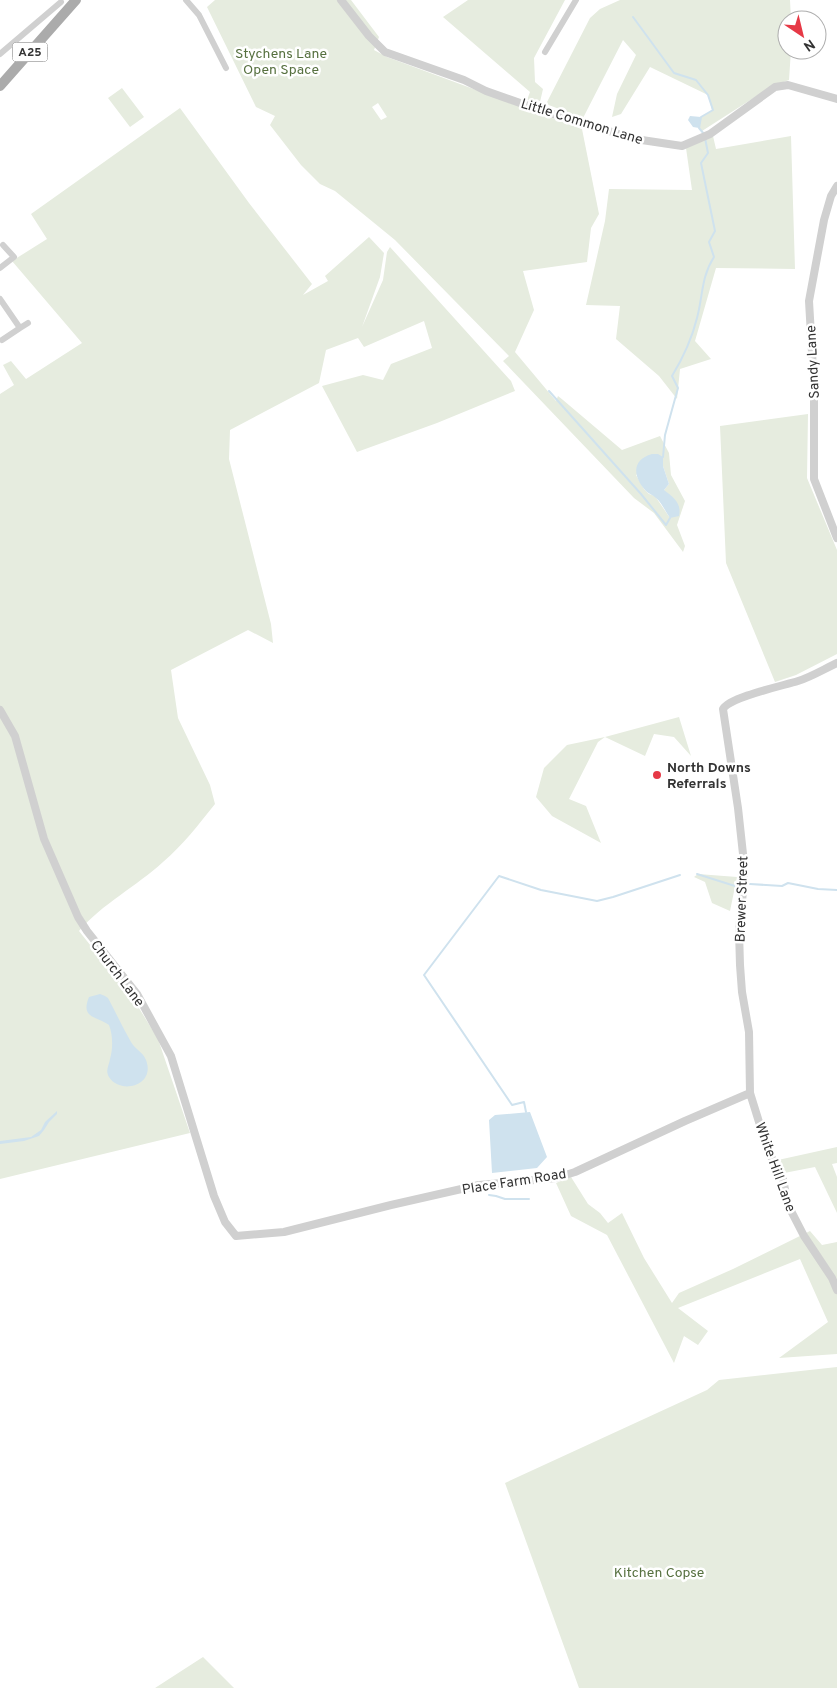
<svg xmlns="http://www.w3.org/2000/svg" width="837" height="1688" font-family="Overpass,sans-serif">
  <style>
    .green { fill: #e6ecdf; fill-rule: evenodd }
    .water { fill: #cfe2ee }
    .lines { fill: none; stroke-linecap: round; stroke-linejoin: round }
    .stream { stroke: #cfe2ee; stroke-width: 2 }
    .minor { stroke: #d0d0d0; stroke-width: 6 }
    .tertiary { stroke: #d0d0d0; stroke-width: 8 }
    .primary { stroke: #ababab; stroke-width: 10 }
    .poi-dot { fill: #e63946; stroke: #fff; stroke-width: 2 }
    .labels { text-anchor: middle; stroke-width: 5; stroke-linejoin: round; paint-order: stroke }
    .shield { fill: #fff; stroke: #707070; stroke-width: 1 }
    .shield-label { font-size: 12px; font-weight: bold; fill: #333 }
    .park-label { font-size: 14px; fill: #56703f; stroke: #fff }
    .street-label { font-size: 14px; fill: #333; stroke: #fff }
    .poi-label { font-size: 14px; font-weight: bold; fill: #333; stroke: #fff; text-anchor: start }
  </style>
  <rect width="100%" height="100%" fill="#fff"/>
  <path class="green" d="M 215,0 L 351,0 L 379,37 L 374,50 L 387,57 L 582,129 L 599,214 L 591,228 L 587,262 L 523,271 L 534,310 L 515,352 L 556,401 L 558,396 L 563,400 L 622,450 L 660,436 L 669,453 L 671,475 L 685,501 L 677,525 L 685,546 L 683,552 L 654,513 L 634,498 L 503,361 L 509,356 L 395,240 L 335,191 L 320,184 L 301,165 L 270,125 L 275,116 L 256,107 L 207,7 ZM 378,103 L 387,117 L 381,120 L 372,107 ZM 663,457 L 663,466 L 669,484 L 664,490 L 670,518 L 655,496 L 649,494 L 644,489 L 636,475 Z
    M 468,0 L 565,0 L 534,58 L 535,82 L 543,89 L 540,102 L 527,100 L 530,92 L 443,17 Z
    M 620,0 L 790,0 L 791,20 L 787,20 L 787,50 L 791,50 L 789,80 L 772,86 L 702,131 L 699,128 L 701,117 L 712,110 L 708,95 L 650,67 L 621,114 L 612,117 L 617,94 L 636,55 L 623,40 L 583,118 L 546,104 L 590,18 L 600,9 Z
    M 122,88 L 144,117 L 130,127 L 108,98 Z
    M 180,108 L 249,203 L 312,284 L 303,295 L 328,281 L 325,276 L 369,237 L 384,253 L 380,277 L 362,327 L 383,280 L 387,252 L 390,247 L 511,381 L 515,391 L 437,423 L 357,452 L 322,386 L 363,375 L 383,380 L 391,364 L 432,348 L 424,321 L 364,347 L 358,338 L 326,350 L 319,383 L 230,430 L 229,459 L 271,624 L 273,643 L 248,630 L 171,670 L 178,718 L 210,785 L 215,804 C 199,824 183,845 163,862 C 137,886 102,904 79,931 L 134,1000 L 158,1039 L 190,1133 L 0,1179 L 0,394 L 14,385 L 3,365 L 11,361 L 26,379 L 82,343 L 12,261 L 47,239 L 31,214 Z
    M 713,136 L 716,149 L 791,136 L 795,269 L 716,268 L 695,341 L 711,359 L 680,369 L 677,399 L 659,376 L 616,339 L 620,306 L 586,305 L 605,221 L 609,189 L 692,190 L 686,148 Z
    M 808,414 L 807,478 L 837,550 L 837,654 L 796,675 L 775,682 L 726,563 L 720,426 Z
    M 679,717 L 691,756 L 674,737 L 654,734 L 645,756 L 605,737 L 598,742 L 569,799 L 586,806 L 601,843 L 552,816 L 536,797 L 544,768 L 567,745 L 605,737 Z
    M 698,874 L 737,877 L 730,911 L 712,903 L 705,882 L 694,877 Z
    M 837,1147 L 837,1163 L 832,1164 L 837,1177 L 837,1213 L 815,1167 L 784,1173 L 778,1160 Z
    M 571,1177 L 588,1204 L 600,1213 L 608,1223 L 622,1213 L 644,1258 L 672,1303 L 679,1293 L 733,1269 L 810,1231 L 822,1245 L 837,1242 L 837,1354 L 779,1358 L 828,1322 L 800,1259 L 678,1308 L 708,1331 L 698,1345 L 684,1336 L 674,1363 L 607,1235 L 571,1216 L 556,1183 Z
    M 837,1367 L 837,1688 L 579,1688 L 505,1483 L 707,1390 L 719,1380 Z
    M 203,1657 L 234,1688 L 155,1688 Z"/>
  <path class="water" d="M 690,116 L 701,117 L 699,128 L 693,127 L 688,120 Z
    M 652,454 L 658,454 L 663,457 L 663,466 L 669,484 L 664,490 C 673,497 682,503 679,516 L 670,518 C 665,511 662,503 656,498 C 653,495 649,494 646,491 C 633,477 631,460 652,454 Z
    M 100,994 L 105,996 L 108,998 C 116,1013 123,1028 131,1042 C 135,1049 143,1052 146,1060 C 156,1086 120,1095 109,1077 C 105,1070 109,1066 110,1059 C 113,1049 113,1035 109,1025 C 97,1016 80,1019 89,997 Z
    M 57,1111 L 57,1114 L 49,1122 L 44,1130 L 39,1136 L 24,1141 L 0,1144 L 0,1141 L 31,1137 L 41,1130 L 45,1122 Z
    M 530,1112 L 547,1157 L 537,1168 L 492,1173 L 489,1120 L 495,1115 Z"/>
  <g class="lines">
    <path class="stream" d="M 633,17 L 674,73 L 696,80 L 708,95 L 713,110 L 701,117 L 699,128 L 704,134
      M 549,391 L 641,494 L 666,525 L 670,518
      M 663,457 L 665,435 L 678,388 L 672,376 C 683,358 692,338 697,318 C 703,296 701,277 714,257 L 709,242 L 715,231 L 701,163 L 708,153 L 705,138
      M 697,874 L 735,886
      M 750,884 L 782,886 L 788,883 L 818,889 L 837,890
      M 526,1112 L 524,1102 L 512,1105 L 424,975 L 499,876 L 541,890 L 597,901 L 613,897 L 680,875
      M 489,1195 L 496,1196 L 505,1199 L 529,1199"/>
    <path class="minor" d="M 186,0 L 199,15 L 226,68
      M 545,52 L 576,0
      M 0,54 L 61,2
      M 0,268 L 14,257 L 3,245
      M 0,299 L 20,328 L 2,340
      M 20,328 L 28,323"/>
    <path class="tertiary" d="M 341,0 L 369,36 L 385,52 L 464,80 L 486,91 L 540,110 L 635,139 L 682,146 L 710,134 L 775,87 L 788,85 L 837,99
      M 837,186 L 831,196 L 824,220 L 809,301 L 814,387 L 814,479 L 837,538
      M 837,663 C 824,669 811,677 798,681 C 782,686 730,697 723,709 L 738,808 L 743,854 L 744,881 L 739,931 L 740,965 L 742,992 L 749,1032 L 750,1093 L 768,1151 L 783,1179 L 788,1205 L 804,1236 L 832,1278 L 837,1290
      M 0,710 L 15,736 L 44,839 L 78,917 L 87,931 L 137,994 L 171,1056 L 214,1196 L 225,1222 L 236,1236 L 284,1232 L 391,1205 L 479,1185 L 556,1178 L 575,1172 L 685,1121 L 750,1093"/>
    <path class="primary" d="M 0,86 L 76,0"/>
  </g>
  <circle class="poi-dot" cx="657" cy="775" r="5"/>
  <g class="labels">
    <rect class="shield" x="12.5" y="42.5" width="35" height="19" rx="4"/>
    <g class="shield-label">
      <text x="30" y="56">A25</text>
    </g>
    <g class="park-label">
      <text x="281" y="58">Stychens Lane<tspan x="281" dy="16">Open Space</tspan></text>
      <text x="659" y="1577">Kitchen Copse</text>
    </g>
    <g class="street-label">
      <text transform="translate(582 121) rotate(17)" y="5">Little Common Lane</text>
      <text transform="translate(812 362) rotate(-93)" y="5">Sandy Lane</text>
      <text transform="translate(741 899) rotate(-88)" y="5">Brewer Street</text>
      <text transform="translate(118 973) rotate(53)" y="5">Church Lane</text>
      <text transform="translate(776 1167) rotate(70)" y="5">White Hill Lane</text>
      <text transform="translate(514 1181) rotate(-9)" y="5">Place Farm Road</text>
    </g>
    <g class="poi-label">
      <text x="667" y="772">North Downs<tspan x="667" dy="16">Referrals</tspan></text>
    </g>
  </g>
  <g transform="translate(802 35) rotate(145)"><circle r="24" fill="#ffffff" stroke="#adadad"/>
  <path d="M0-4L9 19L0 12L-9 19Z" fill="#e63946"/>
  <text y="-8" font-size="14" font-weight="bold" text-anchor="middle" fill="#333333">N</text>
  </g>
</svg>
